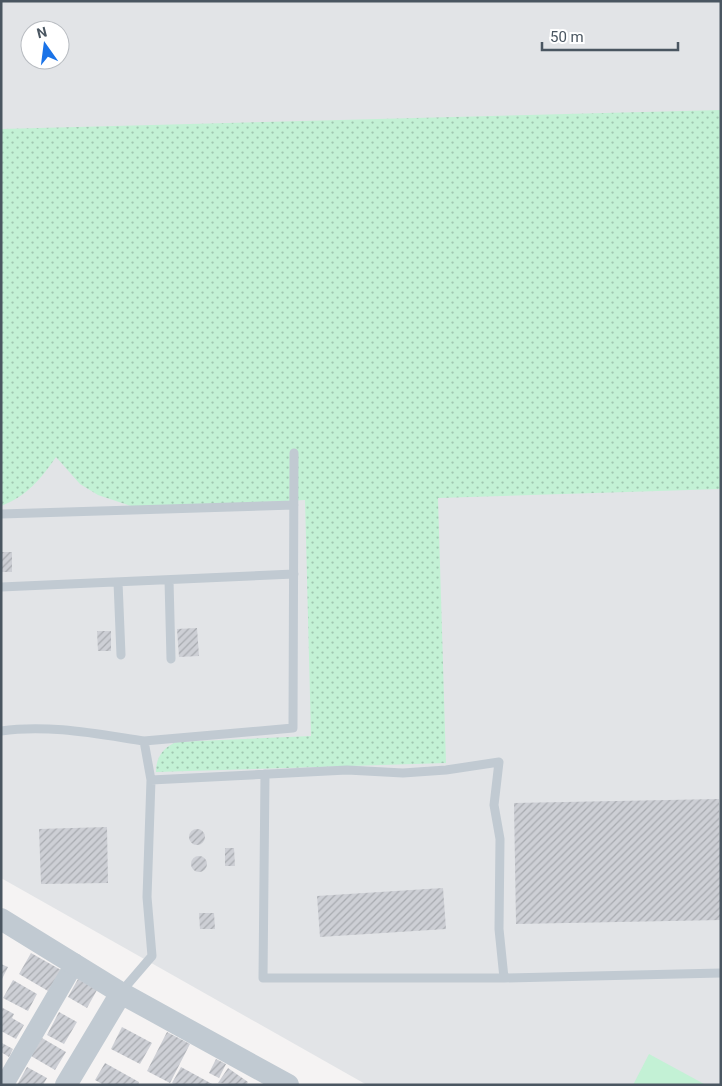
<svg xmlns="http://www.w3.org/2000/svg" width="722" height="1086" font-family="Roboto,sans-serif">
  <style>
    .airport { fill: #e2e4e7; fill-rule: evenodd }
    .grass { fill: url(#grass-dots) }
    .garden { fill: #c3f1d5 }
    .building { fill: url(#building-hatch) }
    .lines { fill: none; stroke-linecap: round; stroke-linejoin: round }
    .service { stroke: #c1cad2; stroke-width: 9 }
    .minor { stroke: #c1cad2; stroke-width: 19 }
    .tertiary { stroke: #c1cad2; stroke-width: 22 }
  </style>
  <defs>
    <pattern id="grass-dots" width="8" height="8" patternUnits="userSpaceOnUse" patternTransform="scale(1.25)"><rect width="8" height="8" fill="#c3f1d5"/><path d="M2 2h.1M6 6h.1" fill="none" stroke="#a0c6b0" stroke-width="1.8" stroke-linecap="round"/></pattern>
    <pattern id="building-hatch" width="6" height="6" patternUnits="userSpaceOnUse" patternTransform="scale(1.25)"><rect width="6" height="6" fill="#cdcfd5"/><path d="M-1 1l2-2M0 6l6-6M5 7l2-2" fill="none" stroke="#a8abb0"/></pattern>
  </defs>
  <rect width="100%" height="100%" fill="#f5f3f3"/>
  <path class="airport" d="M 1,1 L 721,1 L 721,1085 L 367,1085 L 1,878 ZM 30,30 L 60,30 L 60,60 L 30,60 Z"/>
  <path class="grass" d="M 721,110 L 721,489 L 438,498 L 446,763 L 156,772 C 156,757 163,748 176,742 L 311,736 L 305,500 L 137,508 L 98,495 L 80,484 L 56,457 C 41,479 27,496 1,506 L 1,129 Z"/>
  <path class="garden" d="M 649,1054 L 706,1085 L 633,1085 Z"/>
  <path class="building" d="M 1,552 L 12,552 L 12,572 L 1,572 Z
    M 197,628 L 199,656 L 179,657 L 177,629 Z
    M 97,631 L 111,631 L 111,651 L 98,651 Z
    M 719,799 L 721,920 L 516,924 L 514,803 Z
    M 107,827 L 108,883 L 41,884 L 39,829 Z
    M189 837a8 8 0 1 1 16 0a8 8 0 1 1-16 0Z
    M 225,848 L 234,848 L 235,866 L 225,866 Z
    M191 864a8 8 0 1 1 16 0a8 8 0 1 1-16 0Z
    M 443,888 L 446,929 L 320,937 L 317,896 Z
    M 199,913 L 214,913 L 215,929 L 200,929 Z
    M 31,953 L 61,970 L 48,991 L 19,974 Z
    M 1,964 L 8,967 L 1,981 Z
    M 78,979 L 97,990 L 87,1008 L 68,997 Z
    M 13,980 L 37,994 L 28,1011 L 3,998 Z
    M 1,1007 L 14,1014 L 12,1018 L 24,1025 L 16,1039 L 1,1031 Z
    M 59,1012 L 77,1022 L 64,1044 L 47,1035 Z
    M 122,1027 L 152,1043 L 140,1064 L 111,1049 Z
    M 167,1032 L 190,1044 L 170,1083 L 147,1071 Z
    M 42,1038 L 66,1052 L 55,1070 L 31,1056 Z
    M 2,1043 L 13,1049 L 9,1057 L 1,1052 Z
    M 216,1059 L 226,1064 L 219,1078 L 209,1073 Z
    M 105,1063 L 139,1082 L 138,1085 L 104,1085 L 95,1080 Z
    M 27,1067 L 47,1078 L 43,1085 L 17,1085 Z
    M 181,1067 L 214,1085 L 175,1085 L 172,1083 Z
    M 228,1068 L 248,1082 L 246,1085 L 218,1083 Z"/>
  <g class="lines">
    <path class="service" d="M 1,514 L 294,505
      M 169,580 L 171,659
      M 118,582 L 121,655
      M 1,587 L 294,574
      M 1,731 C 48,724 97,734 144,741 L 151,780 L 147,897 L 152,956 L 121,992
      M 144,741 L 293,728 L 294,453
      M 265,774 L 263,978 L 504,978
      M 151,780 L 347,770 L 403,773 L 446,770 L 499,762 L 494,805 L 500,839 L 499,929 L 504,978 L 721,973"/>
    <path class="minor" d="M 4,1085 L 75,963"/>
    <path class="tertiary" d="M 1,919 L 121,993 L 288,1085
      M 66,1085 L 121,993"/>
  </g>
  <rect width="722" height="1086" fill="none" stroke="#4a5661" stroke-width="5"/>
  <g transform="translate(45 45) rotate(346)"><circle r="24" fill="#ffffff" stroke="#b7bbc0"/>
  <path d="M0-4L9 19L0 12L-9 19Z" fill="#1a73e8"/>
  <text y="-8" font-size="14" font-weight="bold" text-anchor="middle" fill="#4a5661">N</text>
  </g>
  <path d="M542 42v8h136v-8" fill="none" stroke="#4a5661" stroke-width="2.5"/>
  <text x="550" y="42" font-size="15" fill="#4a5661" stroke="#ffffff" stroke-width="4" paint-order="stroke">50 m</text>
</svg>
